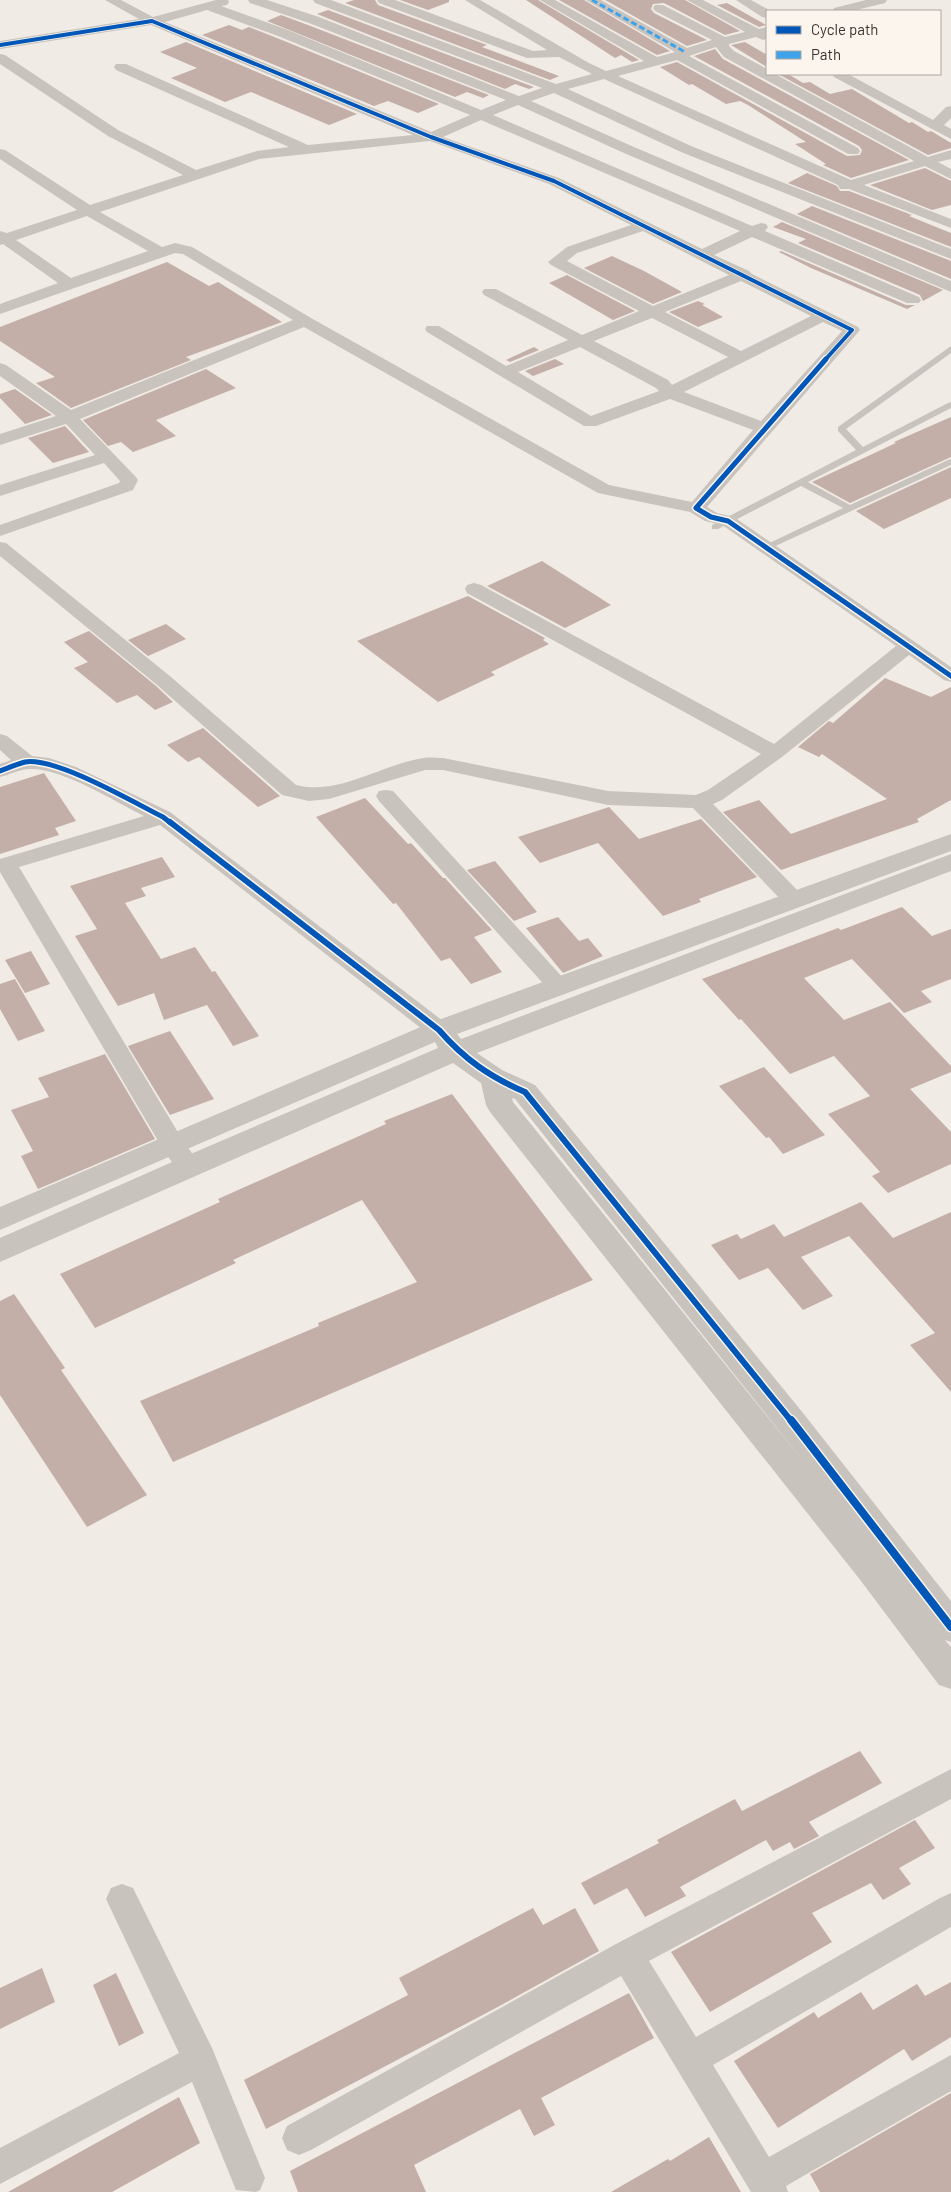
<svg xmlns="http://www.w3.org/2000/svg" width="951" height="2192" font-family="Barlow,sans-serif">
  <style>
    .building { fill: #c3afa7 }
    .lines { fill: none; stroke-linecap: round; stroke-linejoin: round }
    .service { fill: #c9c3be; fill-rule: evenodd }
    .minor { fill: #c9c3be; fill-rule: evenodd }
    .tertiary { fill: #c9c3be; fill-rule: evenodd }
    .quiet { stroke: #3fa3eb; stroke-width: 3; stroke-dasharray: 6 3; stroke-linecap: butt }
    .cycleway-far3-casing { stroke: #fbf5ee; stroke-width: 5.5 }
    .cycleway-far2-casing { stroke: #fbf5ee; stroke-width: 8 }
    .cycleway-far1-casing { stroke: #fbf5ee; stroke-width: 9 }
    .cycleway-casing { stroke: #fbf5ee; stroke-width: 11 }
    .cycleway-far3 { stroke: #0057b8; stroke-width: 4 }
    .cycleway-far2 { stroke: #0057b8; stroke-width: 5 }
    .cycleway-far1 { stroke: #0057b8; stroke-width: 6 }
    .cycleway { stroke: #0057b8; stroke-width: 8 }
  </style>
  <rect width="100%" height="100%" fill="#f0ebe5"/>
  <path class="building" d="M 354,0 L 375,0 L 378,5 L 487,45 L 482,47 L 559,76 L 550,80 L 345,3 Z
    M 400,0 L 449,0 L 449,2 L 428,10 Z
    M 526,0 L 538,0 L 639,60 L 632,62 L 621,55 L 615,58 Z
    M 559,0 L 584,0 L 670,51 L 657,55 Z
    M 605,0 L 685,0 L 740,31 L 725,35 L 664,3 L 653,4 L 651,9 L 654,13 L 707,40 L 687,46 Z
    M 727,3 L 766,25 L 759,27 L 717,5 Z
    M 328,10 L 534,87 L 529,89 L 515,84 L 505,89 L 317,14 Z
    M 281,15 L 308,25 L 489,95 L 483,98 L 467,92 L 455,97 L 267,21 Z
    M 229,25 L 242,30 L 249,27 L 277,38 L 439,104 L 418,113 L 388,101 L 374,106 L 202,35 Z
    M 186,42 L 357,114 L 329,125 L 251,92 L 225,102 L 171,78 L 197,68 L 160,52 Z
    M 745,42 L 767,55 L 767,67 L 731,45 Z
    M 715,49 L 723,59 L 909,160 L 851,178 L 823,165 L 826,164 L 795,144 L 806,142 L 748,105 L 740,101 L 726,104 L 692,84 L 689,85 L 660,67 L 677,62 L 847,156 L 860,155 L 862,150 L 859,146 L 694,56 Z
    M 778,74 L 788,74 L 803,83 L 810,82 L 830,94 L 852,89 L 909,123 L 912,122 L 928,132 L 931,131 L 951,143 L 951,148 L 928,155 Z
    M 925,168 L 951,181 L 951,205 L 932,210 L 870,185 Z
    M 807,173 L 837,186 L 840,191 L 849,191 L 912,215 L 909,216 L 951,233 L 951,247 L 788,183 Z
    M 812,206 L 951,261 L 951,279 L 797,214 Z
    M 782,222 L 943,290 L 923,301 L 920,295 L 798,243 L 806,239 L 773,227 Z
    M 781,251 L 906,305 L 915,305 L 907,309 L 811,268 L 779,252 Z
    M 612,256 L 644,271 L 682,292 L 653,304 L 584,268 Z
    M 167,262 L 209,286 L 218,282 L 282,322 L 186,357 L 191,360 L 71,408 L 36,383 L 55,377 L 0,341 L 0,327 Z
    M 567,275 L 635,311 L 613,320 L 549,283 Z
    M 698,301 L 705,304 L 702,305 L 723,317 L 698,327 L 669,312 Z
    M 534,347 L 539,350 L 510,362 L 506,360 Z
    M 555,359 L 564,364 L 533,376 L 525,371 Z
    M 206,369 L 236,388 L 156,420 L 176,436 L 133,452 L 121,442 L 108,446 L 83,420 Z
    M 15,389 L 52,415 L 25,424 L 0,398 L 0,394 Z
    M 951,417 L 951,457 L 850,503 L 812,482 L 896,443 L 894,442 Z
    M 65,426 L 89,452 L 53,463 L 28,438 Z
    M 951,467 L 951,498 L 884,529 L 856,511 Z
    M 542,561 L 611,605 L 565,628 L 487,586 Z
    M 468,596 L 545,638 L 543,640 L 549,644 L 491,672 L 495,675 L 438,702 L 357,641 Z
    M 166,624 L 186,639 L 148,656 L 128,640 Z
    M 89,631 L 156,686 L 173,702 L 155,710 L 137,695 L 117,703 L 74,668 L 88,662 L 64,642 Z
    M 885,678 L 931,697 L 951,687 L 951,800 L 917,819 L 919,822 L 781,870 L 723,812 L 759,800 L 791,834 L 887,799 L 822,754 L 819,757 L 798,747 L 829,721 L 833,723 Z
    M 203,728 L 280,796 L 258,807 L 199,757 L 188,762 L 167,745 Z
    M 44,773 L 76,821 L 55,828 L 59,835 L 0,854 L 0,787 Z
    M 365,798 L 408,844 L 411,843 L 443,878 L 445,878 L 492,930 L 474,937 L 502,972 L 471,984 L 450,958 L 441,961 L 396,903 L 393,904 L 316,817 Z
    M 609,807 L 639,839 L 701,819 L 757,877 L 699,899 L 701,902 L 663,916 L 598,843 L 540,863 L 518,837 Z
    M 162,857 L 175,877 L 141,888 L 146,896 L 125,903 L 161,959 L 195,947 L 212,972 L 215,971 L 259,1036 L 233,1046 L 207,1005 L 164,1020 L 154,993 L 118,1006 L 75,936 L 97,929 L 70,886 Z
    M 495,861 L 537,912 L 514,921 L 467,870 Z
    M 902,907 L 932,936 L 951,929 L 951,979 L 921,991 L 932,1002 L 904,1013 L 852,959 L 804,978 L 844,1020 L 890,1002 L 951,1066 L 951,1072 L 910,1089 L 951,1132 L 951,1164 L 888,1193 L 872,1176 L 880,1172 L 828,1114 L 870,1096 L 834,1056 L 790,1074 L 741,1019 L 739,1020 L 702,979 L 838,928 L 841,930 Z
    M 558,917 L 579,941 L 588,938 L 603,956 L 563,973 L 526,928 Z
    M 31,951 L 50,984 L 25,993 L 5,960 Z
    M 15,979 L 45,1031 L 18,1041 L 0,1009 L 0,984 Z
    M 170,1031 L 214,1099 L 170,1115 L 128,1046 Z
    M 105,1054 L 155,1139 L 38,1189 L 21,1156 L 33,1151 L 11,1110 L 49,1097 L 38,1078 Z
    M 764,1067 L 825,1135 L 783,1154 L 769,1137 L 766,1138 L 719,1086 Z
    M 452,1094 L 593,1280 L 173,1462 L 140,1401 L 319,1326 L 318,1323 L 417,1282 L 362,1200 L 233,1260 L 236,1263 L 95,1328 L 60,1274 L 220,1202 L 218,1199 L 386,1124 L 384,1121 Z
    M 861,1202 L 893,1238 L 951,1212 L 951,1392 L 910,1345 L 935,1333 L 849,1236 L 801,1257 L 833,1296 L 803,1310 L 768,1268 L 739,1280 L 711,1245 L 737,1234 L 741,1239 L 774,1224 L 784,1237 Z
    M 14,1294 L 65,1368 L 61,1370 L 147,1495 L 87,1527 L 0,1395 L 0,1301 Z
    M 860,1751 L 882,1783 L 809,1822 L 819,1836 L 794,1849 L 790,1842 L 773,1851 L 766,1840 L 680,1887 L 686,1896 L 645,1917 L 627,1888 L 594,1905 L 581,1883 L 659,1843 L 657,1840 L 735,1799 L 742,1811 Z
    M 915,1820 L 935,1848 L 899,1868 L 911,1884 L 883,1900 L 871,1883 L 812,1913 L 832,1942 L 710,2012 L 671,1952 Z
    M 533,1908 L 543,1925 L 575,1908 L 599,1951 L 494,2009 L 266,2129 L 244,2080 L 408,1995 L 399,1978 Z
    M 42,1968 L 55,2002 L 0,2029 L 0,1988 Z
    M 116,1973 L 144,2033 L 119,2046 L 93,1985 Z
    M 951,1982 L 951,2037 L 912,2061 L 904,2049 L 778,2128 L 734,2061 L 814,2012 L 818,2018 L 861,1992 L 873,2010 L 917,1984 L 925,1996 Z
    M 629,1993 L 654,2038 L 541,2098 L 555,2125 L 534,2136 L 520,2109 L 414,2165 L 426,2192 L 298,2192 L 290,2171 Z
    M 951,2093 L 951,2192 L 820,2192 L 810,2174 Z
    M 179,2097 L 200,2143 L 112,2192 L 8,2192 Z
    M 709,2137 L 741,2192 L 611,2192 L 668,2159 L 670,2161 Z"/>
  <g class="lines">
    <path class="service" d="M 951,346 L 951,353 L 846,429 L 863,447 L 948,403 L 951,402 L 951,408 L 808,482 L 850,505 L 948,460 L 951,459 L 951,465 L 769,549 L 763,549 L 761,547 L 843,508 L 801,486 L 718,529 L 712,529 L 712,525 L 856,450 L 838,431 L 838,427 Z"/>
    <path class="minor" d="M 105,0 L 121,0 L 153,17 L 216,0 L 228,0 L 229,2 L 227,5 L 221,6 L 288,30 L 481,110 L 506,100 L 309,23 L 250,3 L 248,0 L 267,0 L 319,17 L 519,96 L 542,88 L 315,3 L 313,0 L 331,0 L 556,84 L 592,74 L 559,57 L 527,58 L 379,3 L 377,0 L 395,0 L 533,51 L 547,50 L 465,0 L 480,0 L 589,63 L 606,71 L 644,61 L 540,0 L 555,0 L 657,57 L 675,52 L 586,0 L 601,0 L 687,48 L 712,40 L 655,11 L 653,8 L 655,5 L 663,5 L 725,37 L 745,32 L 687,0 L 703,0 L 759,29 L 767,27 L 767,39 L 763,40 L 756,37 L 729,44 L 729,46 L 734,51 L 767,69 L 767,74 L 775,74 L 928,157 L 951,150 L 951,159 L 938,162 L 951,169 L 951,179 L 925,166 L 864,185 L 951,219 L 951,228 L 849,189 L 840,189 L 838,185 L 604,79 L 568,89 L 691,146 L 951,249 L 951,259 L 681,152 L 554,93 L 531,101 L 634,147 L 951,281 L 951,292 L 624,153 L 518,105 L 493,115 L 752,226 L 761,223 L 766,224 L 768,227 L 765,231 L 919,297 L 921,300 L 919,303 L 907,303 L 752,237 L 714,255 L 749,271 L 752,274 L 858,327 L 860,330 L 707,507 L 717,513 L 734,517 L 951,667 L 951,682 L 944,680 L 909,655 L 782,757 L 722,800 L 713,804 L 802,895 L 805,900 L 802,905 L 794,907 L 786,905 L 693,808 L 608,805 L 443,770 L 425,770 L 329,799 L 309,801 L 282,795 L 157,685 L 0,556 L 0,542 L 6,543 L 171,677 L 296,785 C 339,796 382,764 424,758 C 430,757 437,758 443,758 L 608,791 L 696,795 L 708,790 L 761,754 L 467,593 L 465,589 L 467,585 L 474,583 L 481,585 L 774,744 L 896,646 L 722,525 L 705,521 L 690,512 L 598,493 L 304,327 L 80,419 L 135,476 L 138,480 L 133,490 L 0,536 L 0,525 L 119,483 L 120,481 L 104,463 L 0,496 L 0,485 L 95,455 L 66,424 L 0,445 L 0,434 L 56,416 L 0,376 L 0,363 L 6,365 L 71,410 L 293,320 L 183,254 L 175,253 L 0,314 L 0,304 L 58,283 L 3,244 L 0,245 L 0,231 L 7,233 L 77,210 L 0,159 L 0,149 L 5,150 L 90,205 L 183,175 L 108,136 L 0,64 L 0,54 L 5,55 L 118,130 L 196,170 L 257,151 L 289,147 L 116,70 L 114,67 L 116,64 L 126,64 L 308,145 L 413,135 L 151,25 L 0,49 L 0,41 L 139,19 ZM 207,10 L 278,36 L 470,115 L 431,132 L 165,22 ZM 716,47 L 724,57 L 914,161 L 851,180 L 618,76 L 677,60 L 848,154 L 858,154 L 860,151 L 858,148 L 689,56 ZM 481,120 L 740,231 L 702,249 L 559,178 L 443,137 ZM 430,141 L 549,184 L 631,225 L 567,247 L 548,262 L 551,265 L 639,311 L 582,335 L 496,289 L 484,289 L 482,292 L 484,295 L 568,340 L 506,366 L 439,326 L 427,326 L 425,329 L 427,332 L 584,426 L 596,426 L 670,399 L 753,430 L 692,502 L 609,485 L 311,318 L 192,247 L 175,243 L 162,247 L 100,212 L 259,159 ZM 87,216 L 148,251 L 71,278 L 16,240 ZM 643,231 L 729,275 L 653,306 L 567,261 L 577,253 ZM 741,281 L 811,316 L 741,351 L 665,312 ZM 652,318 L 728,357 L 672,385 L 668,380 L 594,341 ZM 823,322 L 842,331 L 761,421 L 684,392 ZM 580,347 L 656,388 L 659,391 L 591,416 L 518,372 Z
      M 736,0 L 751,0 L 771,11 L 767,11 L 767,18 L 762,17 Z
      M 866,0 L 887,0 L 885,3 L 852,11 L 832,11 L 834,8 Z
      M 832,74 L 848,74 L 933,120 L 946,107 L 951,106 L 951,118 L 944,125 L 951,129 L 951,139 L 834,77 Z
      M 0,734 L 7,736 L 32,756 L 49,758 L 76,767 L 170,812 L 447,1024 L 451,1030 L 447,1036 L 439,1038 L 431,1036 L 160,825 L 19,867 L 182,1139 L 201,1166 L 198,1172 C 179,1178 175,1165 164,1151 L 0,872 L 0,859 L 144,816 C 114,801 62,768 30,769 C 20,769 9,775 0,777 L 0,764 L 11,760 L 0,750 Z
      M 386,790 L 393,791 L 565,980 L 568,985 L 565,990 L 557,993 L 549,990 L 379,801 L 376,796 L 379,791 Z
      M 951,1769 L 951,1799 L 649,1961 L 696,2037 L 940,1898 L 951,1893 L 951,1927 L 713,2065 L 769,2157 L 951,2055 L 951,2091 L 786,2186 L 788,2192 L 751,2192 L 621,1976 L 311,2150 L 299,2155 L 287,2150 L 282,2138 L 287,2126 L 616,1944 Z
      M 122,1884 L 133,1888 L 212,2048 L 265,2178 L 260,2190 L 256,2192 L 236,2190 L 192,2082 L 0,2184 L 0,2148 L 179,2053 L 106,1899 L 111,1888 Z"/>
    <path class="tertiary" d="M 951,834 L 951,851 L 457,1034 L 461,1039 L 951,854 L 951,871 L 477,1053 L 502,1070 L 535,1085 L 803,1413 L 951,1601 L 951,1642 L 945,1640 L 951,1647 L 951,1689 L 939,1685 L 861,1581 L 490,1112 L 486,1105 L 481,1083 L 453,1063 L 0,1262 L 0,1238 L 179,1159 L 438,1048 L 435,1042 L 0,1230 L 0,1207 L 430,1023 ZM 512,1098 L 515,1099 L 804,1462 L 513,1102 Z"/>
    <path class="quiet" d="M 592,0 L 685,52"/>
    <defs>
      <path id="cycleway-far3" d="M 0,45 L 152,21 L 431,137 L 554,181 L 852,330 L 825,360"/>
      <path id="cycleway-far2" d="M 826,359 L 696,508 L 711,517 L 728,521 L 951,676
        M 0,771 C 8,768 17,764 25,762 C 56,757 133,802 163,817 L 172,824"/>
      <path id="cycleway-far1" d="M 170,822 L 439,1030 C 464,1059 490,1077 525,1092 L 792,1422"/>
      <path id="cycleway" d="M 791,1420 L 951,1627"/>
    </defs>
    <use href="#cycleway-far3" class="cycleway-far3-casing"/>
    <use href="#cycleway-far2" class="cycleway-far2-casing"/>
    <use href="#cycleway-far1" class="cycleway-far1-casing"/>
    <use href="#cycleway" class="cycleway-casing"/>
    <use href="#cycleway-far3" class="cycleway-far3"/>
    <use href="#cycleway-far2" class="cycleway-far2"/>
    <use href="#cycleway-far1" class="cycleway-far1"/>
    <use href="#cycleway" class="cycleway"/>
  </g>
  <rect x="766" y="10" width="175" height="65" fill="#fbf5ee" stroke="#aea6a0"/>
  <rect x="776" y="26" width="25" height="8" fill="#0057b8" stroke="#aea6a0"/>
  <text x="811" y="35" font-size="15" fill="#3b302b">Cycle path</text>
  <rect x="776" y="51" width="25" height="8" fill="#3fa3eb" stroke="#aea6a0"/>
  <text x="811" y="60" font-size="15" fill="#3b302b">Path</text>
</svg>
